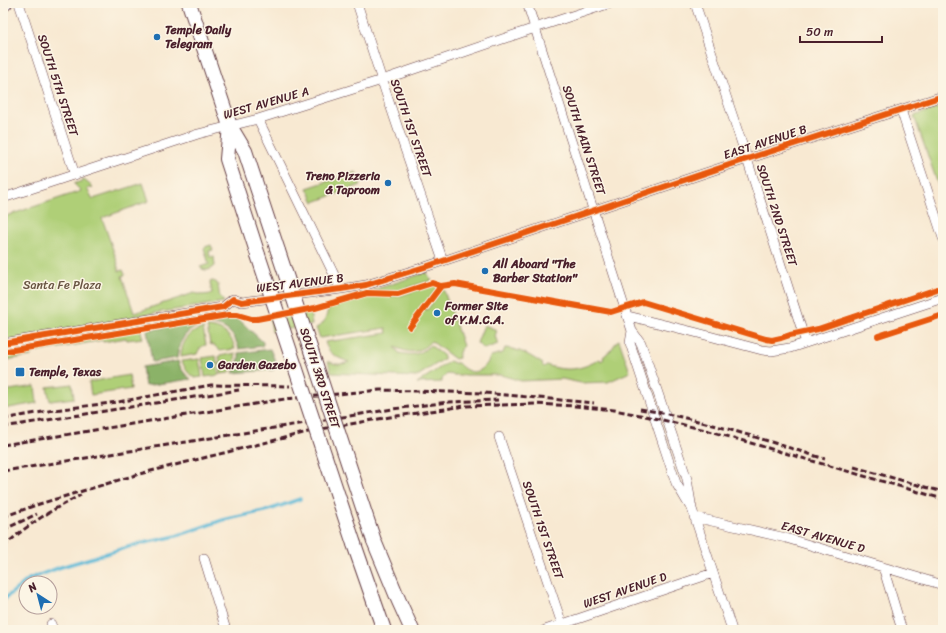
<svg xmlns="http://www.w3.org/2000/svg" width="946" height="633" font-family="Sriracha,sans-serif">
  <style>
    .green { fill: #afcf77; stroke: #7c7751 }
    .forest { fill: #8bb268; stroke: #6a684a }
    .lines { fill: none; stroke-linecap: round; stroke-linejoin: round }
    .stream { stroke: #57b7d6; stroke-width: 3.5 }
    .minor-casing { stroke: #643d44; stroke-width: 10 }
    .primary-casing { stroke: #643d44; stroke-width: 16 }
    .minor { stroke: #fff; stroke-width: 9 }
    .primary { stroke: #fff; stroke-width: 14 }
    .rail { stroke: #4a1f2b; stroke-width: 3; stroke-dasharray: 6 3; stroke-linecap: butt }
    .primary-bridge-casing { stroke: #643d44; stroke-width: 16; stroke-linecap: butt }
    .primary-bridge { stroke: #fff; stroke-width: 14 }
    .cycleway-casing { stroke: #fcf5e5; stroke-width: 8 }
    .cycleway { stroke: #e8590c; stroke-width: 6 }
    .poi-dot { fill: #1f6fb2; stroke: #fcf5e5; stroke-width: 1.5 }
    .labels { text-anchor: middle; stroke-width: 3; stroke-linejoin: round; paint-order: stroke }
    .poi-label { font-size: 12px; font-weight: bold; fill: #4a1f2b; stroke: #fcf5e5; text-anchor: start }
    .street-label { font-size: 12px; fill: #4a1f2b; stroke: #fcf5e5 }
    .park-label { font-size: 12px; fill: #685442; stroke: #fcf5e5 }
  </style>
  <rect width="100%" height="100%" fill="#fcf5e5"/>
  <filter id="ink" filterUnits="userSpaceOnUse"><feTurbulence type="fractalNoise" baseFrequency=".025" numOctaves="2"/><feDisplacementMap in="SourceGraphic" scale="8" xChannelSelector="R" yChannelSelector="G"/><feConvolveMatrix kernelMatrix="1 2 1 2 8 2 1 2 1" color-interpolation-filters="sRGB"/></filter>
  <filter id="wash" filterUnits="userSpaceOnUse"><feTurbulence type="fractalNoise" baseFrequency=".012" numOctaves="4" result="noise"/><feDisplacementMap in="SourceGraphic" scale="16" xChannelSelector="R" yChannelSelector="G"/><feGaussianBlur stdDeviation="0.9" result="paint"/><feColorMatrix in="noise" values="0 0 0 0 0 0 0 0 0 0 0 0 0 0 0 0 0 1.4 0 .05"/><feComposite in="paint" operator="in"/></filter>
  <g filter="url(#wash)">
    <rect width="100%" height="100%" fill="#f8e9d2"/>
    <path class="green" d="M 943,106 L 943,199 L 914,116 Z
      M 356,172 L 361,185 L 314,202 L 307,188 Z
      M 84,180 L 93,187 L 87,189 L 93,199 L 143,183 L 149,201 L 102,218 L 118,264 L 117,264 L 119,271 L 123,270 L 125,275 L 122,276 L 134,313 L 194,293 L 201,295 L 212,294 L 210,282 L 212,281 C 219,282 218,285 219,292 C 219,296 221,298 224,302 L 136,316 L 143,338 L 127,340 L 126,338 L 103,342 L 103,340 L 53,349 L 31,353 L 31,356 L 11,359 L 6,361 L 4,351 L 3,350 L 3,217 L 81,191 L 74,184 Z
      M 211,245 L 213,250 L 209,251 L 210,257 L 214,257 L 215,266 C 211,270 204,272 200,267 L 209,264 L 204,248 L 205,247 Z
      M 427,272 L 429,277 L 432,280 L 398,291 L 371,291 Z
      M 434,284 L 437,286 L 437,289 L 425,304 L 420,306 L 427,310 L 443,288 L 463,346 C 460,349 458,353 459,358 L 455,359 L 431,341 C 419,354 410,354 395,347 L 399,353 C 413,355 419,356 430,345 L 444,356 L 444,359 L 416,377 L 331,373 L 328,361 C 335,365 342,365 349,362 C 338,358 328,354 325,342 L 387,333 L 386,328 L 320,338 L 316,328 C 327,323 326,315 329,305 L 369,295 L 399,296 Z
      M 310,311 L 312,325 L 272,332 L 270,318 Z
      M 484,325 L 497,330 L 495,336 L 498,344 L 484,349 L 477,343 Z
      M 207,327 C 220,327 233,335 235,349 L 220,351 L 215,346 L 210,344 Z
      M 203,328 L 206,345 C 201,346 199,349 197,354 L 181,357 C 181,342 189,332 203,328 Z
      M 619,340 L 630,372 L 608,382 L 581,383 L 562,379 L 521,381 L 501,375 L 454,375 L 447,374 L 442,379 L 442,382 L 417,383 L 450,361 L 454,363 L 458,363 C 465,371 475,376 484,367 C 487,365 489,359 491,356 L 503,353 L 505,348 C 520,349 531,356 543,364 L 542,365 L 544,367 L 546,365 C 567,372 581,370 600,359 L 601,361 L 604,359 L 603,357 L 611,350 L 617,341 Z
      M 236,353 C 235,361 234,367 229,373 L 221,374 L 219,356 Z
      M 216,356 L 219,375 L 205,377 L 202,358 Z
      M 199,359 L 202,377 L 195,378 C 188,374 185,369 182,361 Z
      M 129,375 L 131,389 L 91,395 L 89,382 Z
      M 72,384 L 74,398 L 50,401 L 47,387 Z
      M 35,386 L 37,403 L 3,409 L 3,391 Z"/>
    <path class="forest" d="M 236,317 L 263,342 L 263,344 L 262,346 L 239,349 C 234,332 224,325 207,324 L 206,322 Z
      M 202,322 L 202,325 C 185,330 179,341 177,358 L 152,362 L 147,330 Z
      M 270,349 L 275,361 L 274,370 L 233,373 L 239,359 L 239,353 Z
      M 178,361 C 181,369 184,374 191,379 L 145,386 L 142,367 Z"/>
    <g class="lines">
      <path class="stream" d="M 3,601 L 8,596 L 29,579 L 61,567 L 135,545 L 176,536 L 223,520 L 269,510 L 300,499"/>
    </g>
  </g>
  <g filter="url(#ink)">
    <g class="lines">
      <defs>
        <path id="minor" d="M 19,3 L 75,175
          M 357,3 L 386,93 L 443,261
          M 527,3 L 632,331 L 641,343 L 687,479 L 692,509 L 732,630
          M 695,3 L 747,159 L 806,343
          M 901,110 L 943,238
          M 258,119 L 341,289
          M 3,198 L 198,134 L 258,119 L 382,80 L 535,28 L 611,3
          M 628,316 L 694,332 L 762,350 L 771,351 L 790,348 L 943,298
          M 632,331 L 630,343 L 676,483 L 689,505
          M 3,343 L 223,307 L 233,299 L 242,302 L 341,289 L 366,285 L 428,266 L 747,159 L 943,96
          M 499,437 L 564,630
          M 694,517 L 786,538 L 943,585
          M 204,558 L 226,630
          M 883,567 L 902,630
          M 51,624 L 53,630
          M 545,630 L 713,573"/>
        <path id="primary" d="M 189,3 L 230,126 L 245,151 L 278,251
          M 3,4 L 5,3
          M 230,126 L 227,159 L 258,255
          M 374,541 L 398,599 L 412,630
          M 354,544 L 384,630"/>
      </defs>
      <use href="#minor" class="minor-casing"/>
      <use href="#primary" class="primary-casing"/>
      <use href="#minor" class="minor"/>
      <use href="#primary" class="primary"/>
      <path class="rail" d="M 640,409 C 703,419 764,440 825,459
        M 3,419 L 54,410 L 118,402 L 189,389 L 211,385 L 290,386
        M 3,427 L 239,390
        M 3,445 L 285,399 L 380,390 L 484,393 L 594,403
        M 854,467 L 943,492
        M 3,471 L 23,468 L 393,409 L 449,402 L 498,400
        M 3,517 L 36,505 L 139,474 L 316,430 L 390,417 L 465,406 L 535,404 L 575,406 L 614,410 L 645,416 L 706,430 L 943,499
        M 3,530 L 37,514
        M 3,547 C 27,525 51,510 81,495"/>
      <defs>
        <path id="primary-bridge" d="M 278,251 L 374,541
          M 258,255 L 354,544"/>
      </defs>
      <use href="#primary-bridge" class="primary-bridge-casing"/>
      <use href="#primary-bridge" class="primary-bridge"/>
      <defs>
        <path id="cycleway" d="M 410,327 L 441,286 L 455,284 L 611,312 L 643,302 L 766,339 L 772,340 L 781,338 L 790,335 L 818,329 L 940,288 L 943,283
          M 878,336 L 943,315
          M 3,343 L 223,307 L 233,299 L 242,302 L 341,289 L 366,285 L 428,266 L 747,159 L 943,96
          M 7,351 L 228,315 L 237,315 L 251,319 L 257,319 L 315,308 L 367,293 L 398,294 L 432,283 L 441,286"/>
      </defs>
      <use href="#cycleway" class="cycleway-casing"/>
      <use href="#cycleway" class="cycleway"/>
    </g>
  </g>
  <g class="poi-dot">
    <circle cx="157" cy="37" r="4"/>
    <circle cx="388" cy="183" r="4"/>
    <circle cx="485" cy="271" r="4"/>
    <circle cx="437" cy="313" r="4"/>
    <circle cx="210" cy="365" r="4"/>
    <rect x="15" y="367" width="10" height="10" rx="2"/>
  </g>
  <g class="labels">
    <g class="poi-label">
      <text x="165" y="34">Temple Daily<tspan x="165" dy="14">Telegram</tspan></text>
      <text x="380" y="180" text-anchor="end">Treno Pizzeria<tspan x="380" dy="14">&amp; Taproom</tspan></text>
      <text x="493" y="268">All Aboard "The<tspan x="493" dy="14">Barber Station"</tspan></text>
      <text x="445" y="310">Former Site<tspan x="445" dy="14">of Y.M.C.A.</tspan></text>
      <text x="218" y="369">Garden Gazebo</text>
      <text x="29" y="376">Temple, Texas</text>
    </g>
    <g class="street-label">
      <text transform="translate(58 85) rotate(72)" y="4">SOUTH 5TH STREET</text>
      <text transform="translate(266 103) rotate(-16)" y="4">WEST AVENUE A</text>
      <text transform="translate(411 128) rotate(71)" y="4">SOUTH 1ST STREET</text>
      <text transform="translate(584 140) rotate(72)" y="4">SOUTH MAIN STREET</text>
      <text transform="translate(765 142) rotate(-18)" y="4">EAST AVENUE B</text>
      <text transform="translate(777 215) rotate(72)" y="4">SOUTH 2ND STREET</text>
      <text transform="translate(300 283) rotate(-7)" y="4">WEST AVENUE B</text>
      <text transform="translate(320 378) rotate(72)" y="4">SOUTH 3RD STREET</text>
      <text transform="translate(543 530) rotate(71)" y="4">SOUTH 1ST STREET</text>
      <text transform="translate(823 537) rotate(16)" y="4">EAST AVENUE D</text>
      <text transform="translate(625 590) rotate(-19)" y="4">WEST AVENUE D</text>
    </g>
    <g class="park-label">
      <text x="62" y="289">Santa Fe Plaza</text>
    </g>
  </g>
  <rect width="946" height="633" fill="none" stroke="#fcf5e5" stroke-width="16"/>
  <g transform="translate(38 595) rotate(324)"><circle r="19" fill="#fcf5e5" stroke="#b59f9b"/>
  <path d="M0-3L7 15L0 10L-7 15Z" fill="#1f6fb2"/>
  <text y="-6" font-size="11" font-weight="bold" text-anchor="middle" fill="#4a1f2b">N</text>
  </g>
  <path d="M800 36v6h82v-6" fill="none" stroke="#4a1f2b" stroke-width="2"/>
  <text x="806" y="36" font-size="12" fill="#4a1f2b" stroke="#fcf5e5" stroke-width="3" paint-order="stroke">50 m</text>
</svg>
